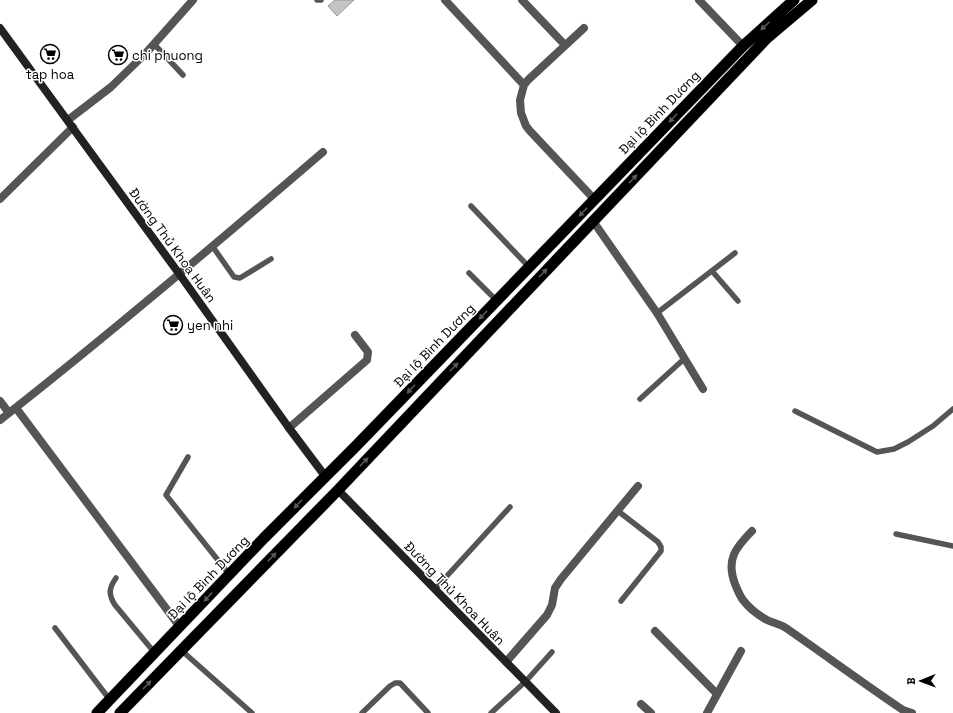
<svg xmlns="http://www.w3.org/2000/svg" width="953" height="713" font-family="'Space Grotesk',sans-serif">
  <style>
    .building { fill: #c4c4c4; stroke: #999 }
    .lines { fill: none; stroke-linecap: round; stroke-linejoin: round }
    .trunk-casing { stroke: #dbdbdb; stroke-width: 12 }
    .service { stroke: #555; stroke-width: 5.5 }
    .minor { stroke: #555; stroke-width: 8 }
    .secondary { stroke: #222; stroke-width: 8 }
    .trunk { stroke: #000; stroke-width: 11 }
    .oneway { fill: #595959 }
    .labels { text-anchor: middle; stroke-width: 3; stroke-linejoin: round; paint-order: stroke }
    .poi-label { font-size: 13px; fill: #000; stroke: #fff; text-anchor: start }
    .street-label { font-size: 13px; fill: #000; stroke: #fff }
  </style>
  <rect width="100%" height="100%" fill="#fff"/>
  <path class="building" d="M 335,0 L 354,0 L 337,16 L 328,6 Z"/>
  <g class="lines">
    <defs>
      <path id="trunk" d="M 97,713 L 264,538 L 356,446 L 743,46 L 794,0
        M 120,713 L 338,490 L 767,38 L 812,0"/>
    </defs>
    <use href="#trunk" class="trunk-casing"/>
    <path class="service" d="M 317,0 L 321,0
      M 154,44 L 183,75
      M 471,206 L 529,267
      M 213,247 L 234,277 L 240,278 L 271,259
      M 712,271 L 738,301
      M 469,273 L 497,301
      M 657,313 L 735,253
      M 640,399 L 684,359
      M 795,411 L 877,452 L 894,449 L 908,442 L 933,426 L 953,409
      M 188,457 L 166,495 L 229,574
      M 618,511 L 658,542 L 661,547 L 661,551 L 621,601
      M 896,534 L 953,546
      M 116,578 C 109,588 108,594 115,605 L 154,652
      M 435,589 L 510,507
      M 55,628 L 110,700
      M 181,650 L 252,713
      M 362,713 L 390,686 L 395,683 L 400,683 L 428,713
      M 491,713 L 526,681 L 552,652"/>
    <path class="minor" d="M 445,0 L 524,85
      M 522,0 L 565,45
      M 699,0 L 743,46
      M 584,28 L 528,80 L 524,85 L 520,100 L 521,113 L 526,126 L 530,131 L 595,200
      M 68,120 L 111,87 L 146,53 L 193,0
      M 0,199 L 73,127
      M 593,221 L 657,313 L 703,389
      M 0,401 L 9,413
      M 16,408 L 180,627
      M 0,420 C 110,334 217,243 323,152
      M 289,428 L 367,360 L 368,352 L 355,335
      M 752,531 C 735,548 726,560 735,584 C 737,589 740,596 743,600 C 749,608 758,615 767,620 C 773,623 780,624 786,628 C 825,655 863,683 903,710 L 912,713
      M 655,631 L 717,694
      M 506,662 L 547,615 L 552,605 L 555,588 L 561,579 L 638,486
      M 641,704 L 651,713
      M 707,713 L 741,651"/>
    <path class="secondary" d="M 0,28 L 180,275 L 289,428 L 325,476
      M 338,490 L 556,713"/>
    <use href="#trunk" class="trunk"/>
  </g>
  <defs><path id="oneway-solid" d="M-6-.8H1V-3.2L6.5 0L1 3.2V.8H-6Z"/></defs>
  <g class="oneway">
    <use href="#oneway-solid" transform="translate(765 26) rotate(138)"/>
    <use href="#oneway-solid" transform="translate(673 118) rotate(134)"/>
    <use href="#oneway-solid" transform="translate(633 179) rotate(-46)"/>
    <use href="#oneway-solid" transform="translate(583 212) rotate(134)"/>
    <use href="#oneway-solid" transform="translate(543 273) rotate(-46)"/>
    <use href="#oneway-solid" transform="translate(483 315) rotate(134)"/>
    <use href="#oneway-solid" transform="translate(454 367) rotate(-46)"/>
    <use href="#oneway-solid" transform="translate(411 389) rotate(134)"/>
    <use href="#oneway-solid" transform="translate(364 462) rotate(-46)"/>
    <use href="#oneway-solid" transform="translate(298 504) rotate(134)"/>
    <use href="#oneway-solid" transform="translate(272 557) rotate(-46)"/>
    <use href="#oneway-solid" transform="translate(208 597) rotate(133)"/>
    <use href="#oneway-solid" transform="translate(147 685) rotate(-46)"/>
  </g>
  <defs>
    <symbol id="supermarket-ring" viewBox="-11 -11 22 22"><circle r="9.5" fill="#fff" stroke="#000" stroke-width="1.5"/><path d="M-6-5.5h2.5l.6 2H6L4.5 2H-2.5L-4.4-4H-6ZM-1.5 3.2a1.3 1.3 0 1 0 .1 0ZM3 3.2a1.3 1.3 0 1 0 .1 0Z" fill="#000"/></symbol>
  </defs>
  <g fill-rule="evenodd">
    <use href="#supermarket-ring" x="39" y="43" width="22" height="22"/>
    <use href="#supermarket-ring" x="107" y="44" width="22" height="22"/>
    <use href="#supermarket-ring" x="162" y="314" width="22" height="22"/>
  </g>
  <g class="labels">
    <g class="poi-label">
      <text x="132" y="60">chi phuong</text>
      <text x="50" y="79" text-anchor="middle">tap hoa</text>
      <text x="187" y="330">yen nhi</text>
    </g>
    <g class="street-label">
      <text transform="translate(659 112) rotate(-46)" y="5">Đại lộ Bình Dương</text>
      <text transform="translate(173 245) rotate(54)" y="5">Đường Thủ Khoa Huân</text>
      <text transform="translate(434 345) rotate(-46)" y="5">Đại lộ Bình Dương</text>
      <text transform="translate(208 577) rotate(-46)" y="5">Đại lộ Bình Dương</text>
      <text transform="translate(455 593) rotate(46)" y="5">Đường Thủ Khoa Huân</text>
    </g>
  </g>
  <g transform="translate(921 681) rotate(269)" stroke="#ffffff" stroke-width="3" paint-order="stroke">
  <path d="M0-3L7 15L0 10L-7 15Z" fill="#000000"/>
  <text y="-6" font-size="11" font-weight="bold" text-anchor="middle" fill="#000000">B</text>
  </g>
</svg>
